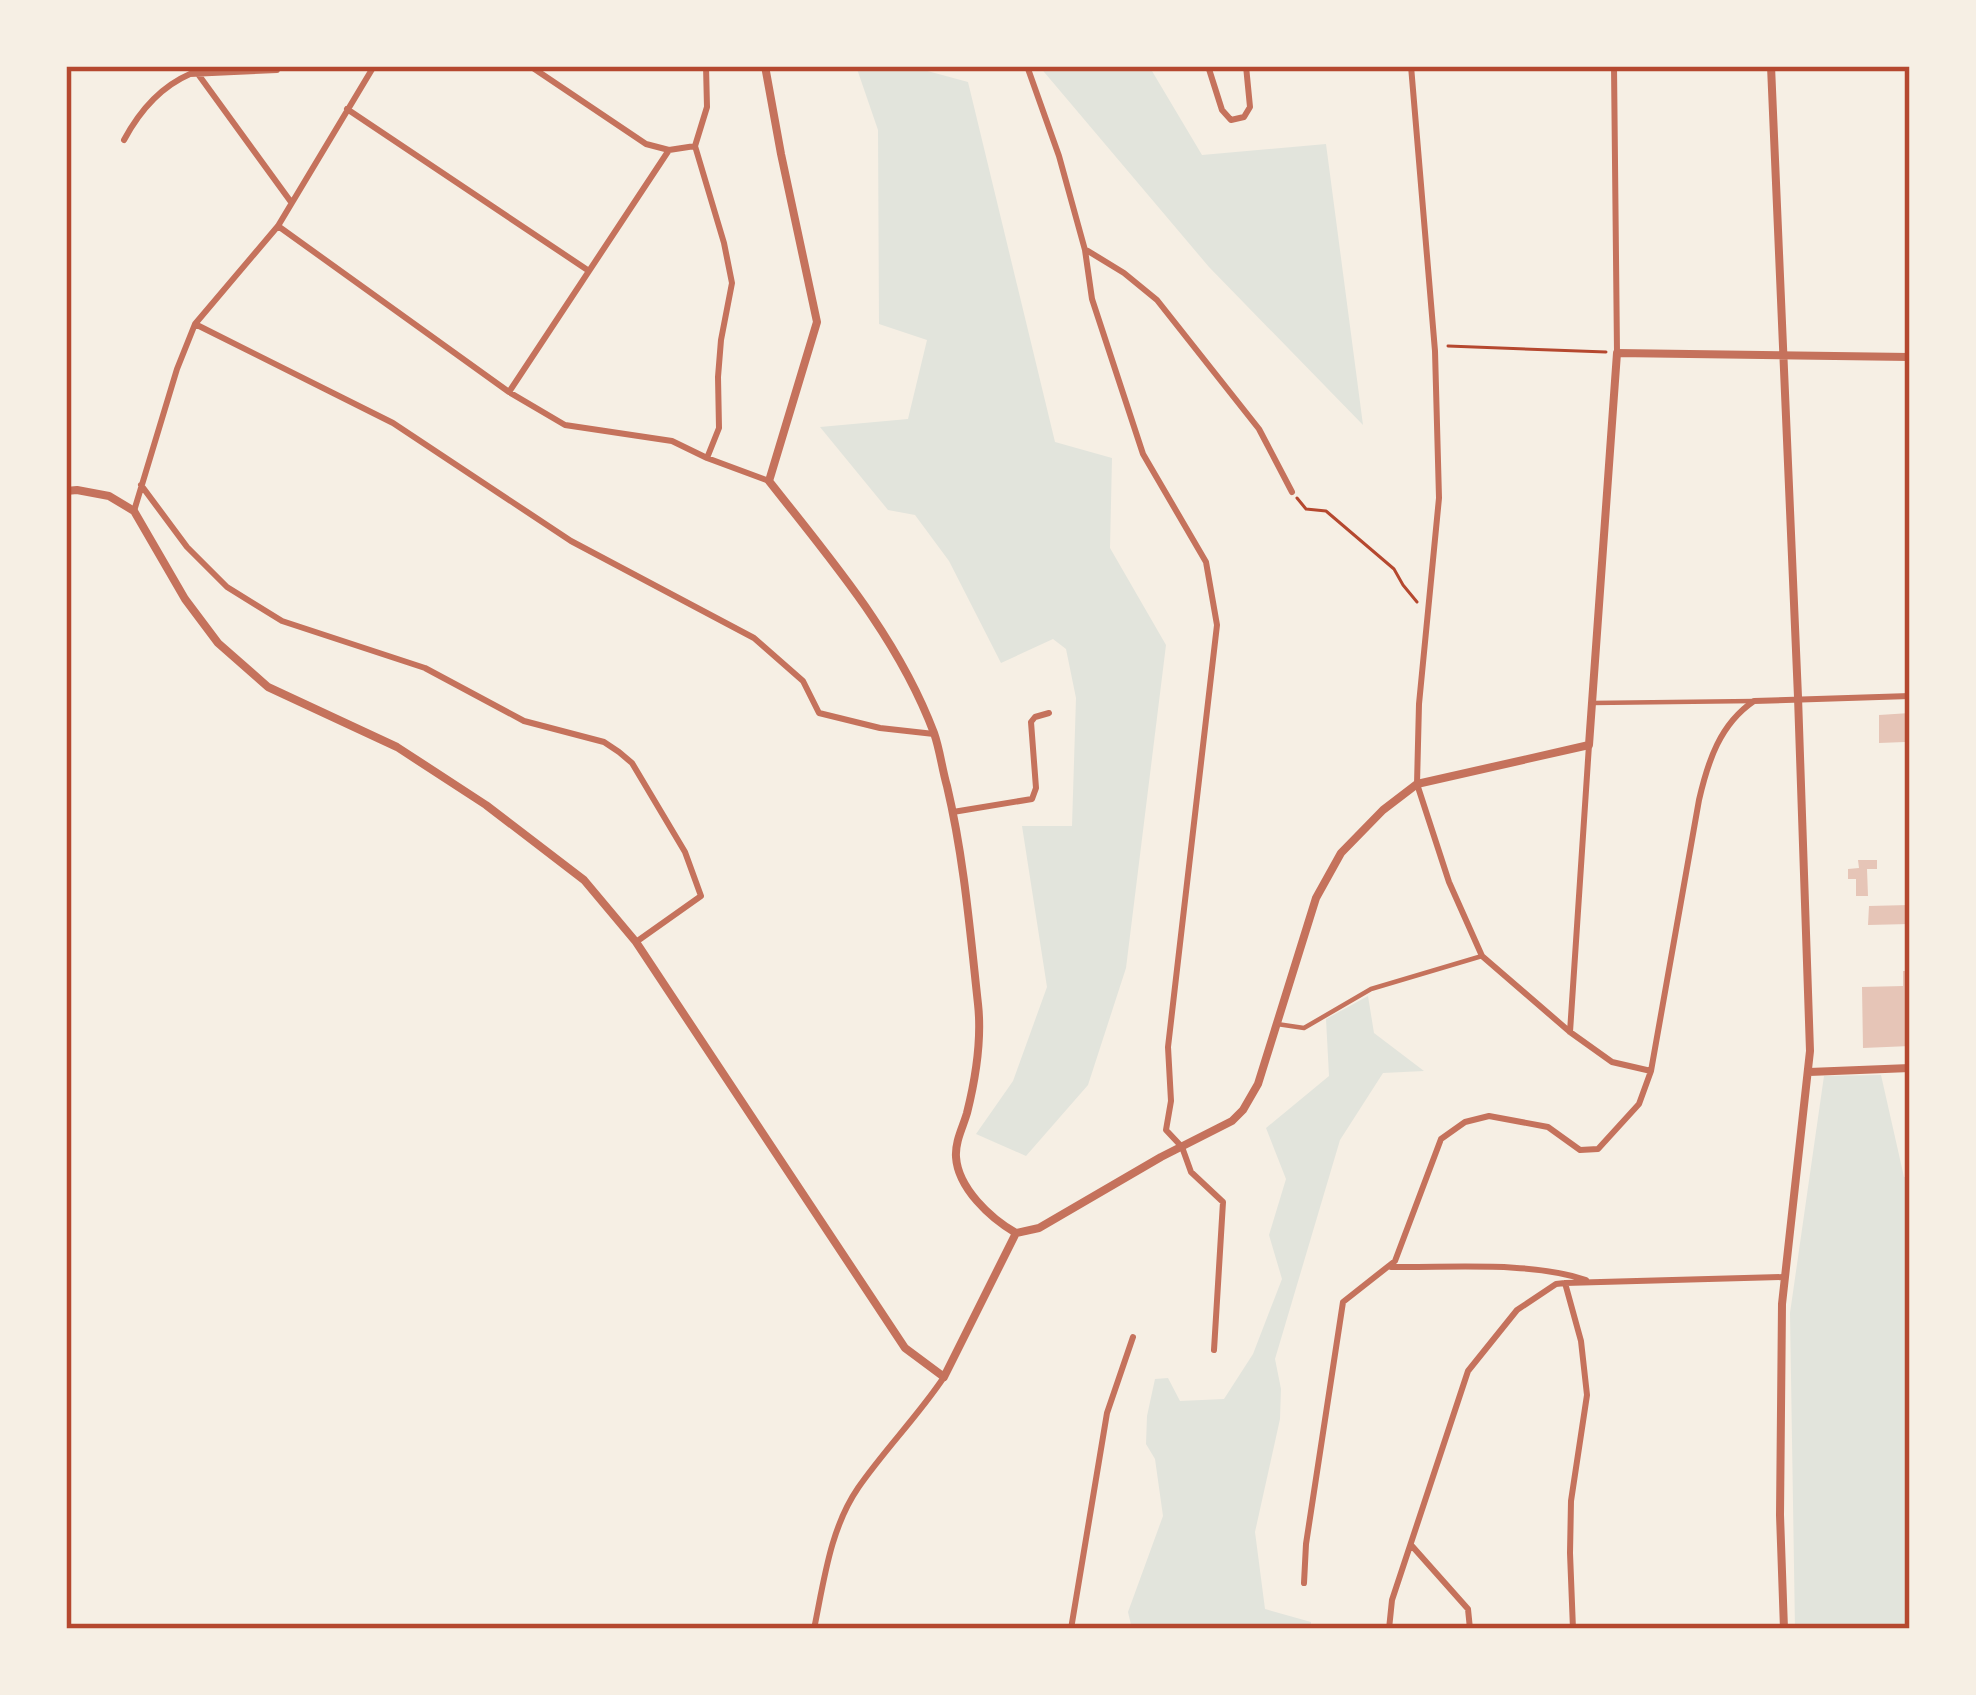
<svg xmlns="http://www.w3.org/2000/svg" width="1976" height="1695" font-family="'DejaVu Sans',sans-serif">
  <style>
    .green { fill: #e2e4dc }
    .building { fill: #e6c5b7 }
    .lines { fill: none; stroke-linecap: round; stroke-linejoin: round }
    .path { stroke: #b5482f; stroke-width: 3 }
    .pedestrian { stroke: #c5725c; stroke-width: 4.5 }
    .minor { stroke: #c5725c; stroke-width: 6 }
    .tertiary { stroke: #c5725c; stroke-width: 8 }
    .neatline { fill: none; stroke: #b5482f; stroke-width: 4.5 }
  </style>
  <rect width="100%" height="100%" fill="#f6efe4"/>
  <path class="green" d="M 856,66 L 909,66 L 968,82 L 1055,442 L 1112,458 L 1110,548 L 1166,645 L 1126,968 L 1088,1085 L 1026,1156 L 976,1134 L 1013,1081 L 1047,987 L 1022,826 L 1072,826 L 1076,698 L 1066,649 L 1053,639 L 1001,663 L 949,561 L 915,515 L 888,510 L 820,427 L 908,419 L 927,340 L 879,324 L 878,130 Z
    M 1039,66 L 1149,66 L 1202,155 L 1326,144 L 1363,425 L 1209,267 Z
    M 1368,996 L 1374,1033 L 1424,1071 L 1383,1073 L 1340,1140 L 1275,1359 L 1281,1389 L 1280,1419 L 1255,1532 L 1265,1609 L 1311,1622 L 1311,1629 L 1132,1629 L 1128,1612 L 1163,1516 L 1155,1459 L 1146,1444 L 1147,1416 L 1155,1379 L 1168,1378 L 1180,1401 L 1224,1399 L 1253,1354 L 1282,1279 L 1269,1235 L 1286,1179 L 1266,1128 L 1329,1076 L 1326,1019 Z
    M 1881,1075 L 1904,1177 L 1910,1177 L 1910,1629 L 1795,1629 L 1790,1313 L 1824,1076 Z"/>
  <path class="building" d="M 1910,713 L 1910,733 L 1905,733 L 1905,742 L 1879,743 L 1879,715 Z
    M 1858,860 L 1877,860 L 1877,869 L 1867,869 L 1868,896 L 1856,896 L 1856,879 L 1848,879 L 1848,869 L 1859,868 Z
    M 1909,905 L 1909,924 L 1868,925 L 1869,906 Z
    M 1903,971 L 1910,971 L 1910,1046 L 1863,1048 L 1862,987 L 1903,986 Z"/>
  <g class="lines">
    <path class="path" d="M 1448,346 L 1606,352
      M 1297,498 L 1306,509 L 1326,511 L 1394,569 L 1403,585 L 1417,602"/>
    <path class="pedestrian" d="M 1592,703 L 1754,701
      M 1277,1024 L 1304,1028 L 1371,989 L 1482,956"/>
    <path class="minor" d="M 530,66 L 646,144 L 669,150 L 695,146
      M 706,66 L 707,107 L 695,146 L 724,243 L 732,283 L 721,340 L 718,377 L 719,428 L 707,458
      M 1027,66 L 1059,156 L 1085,250 L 1092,299 L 1143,454 L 1206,562 L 1217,625 L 1168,1047 L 1171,1101 L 1166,1130 L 1182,1147 L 1191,1172 L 1223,1202 L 1214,1350
      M 1208,66 L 1222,110 L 1231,120 L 1244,117 L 1250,107 L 1246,66
      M 1411,66 L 1435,351 L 1439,498 L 1419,704 L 1417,784 L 1449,882 L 1482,956 L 1570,1032 L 1612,1062 L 1651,1071
      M 1614,66 L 1617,353
      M 198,74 L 291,202
      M 347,109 L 589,271
      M 124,140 C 139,112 160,87 190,74 L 277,70 L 278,66
      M 278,226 L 509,392 L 565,425 L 672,441 L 707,458 L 769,481
      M 1088,251 L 1124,273 L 1157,300 L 1259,429 L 1292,492
      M 195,324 L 393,423 L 571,541 L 754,638 L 803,681 L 819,713 L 880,728 L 934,734
      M 509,392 L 669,150
      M 141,485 L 187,547 L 227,587 L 282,621 L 425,668 L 524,721 L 604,742 L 619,752 L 632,763 L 685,852 L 701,896 L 636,942
      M 134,511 L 177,369 L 195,324 L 278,226 L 374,66
      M 953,812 L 1032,799 L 1036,788 L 1031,722 L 1035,717 L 1049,713
      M 1570,1032 L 1589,745
      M 1391,1267 C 1451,1268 1530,1261 1586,1280
      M 1565,1283 L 1581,1341 L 1587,1395 L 1571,1501 L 1570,1553 L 1573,1629
      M 1412,1546 L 1468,1609 L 1470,1629
      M 1304,1583 L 1306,1544 L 1343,1302 L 1395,1261 L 1441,1139 L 1465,1122 L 1489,1116 L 1548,1127 L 1580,1150 L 1598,1149 L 1639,1104 L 1651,1071 L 1699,800 C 1708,761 1720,724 1754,701 L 1910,696
      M 814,1629 C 824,1581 830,1529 858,1488 C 885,1449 918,1416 944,1377
      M 1071,1629 L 1107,1413 L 1133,1337
      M 1389,1629 L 1392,1600 L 1468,1371 L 1517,1310 L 1556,1284 L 1565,1283 L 1784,1277"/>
    <path class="tertiary" d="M 765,66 L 781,154 L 817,322 L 769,481 C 831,560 898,637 934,733 C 940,750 942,769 947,786 C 964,858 970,931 978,1004 C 982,1040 976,1077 967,1113 C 963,1127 955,1141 956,1157 C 958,1188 990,1218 1016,1233
      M 1771,66 L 1798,697 L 1810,1051 L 1782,1304 L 1780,1515 L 1784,1629
      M 66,491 L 77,490 L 109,496 L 134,511 L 185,599 L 218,643 L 268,687 L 397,747 L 486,805 L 584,880 L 636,942 L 905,1348 L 944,1377 L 1016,1233 L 1039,1228 L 1161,1157 L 1232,1121 L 1243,1110 L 1258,1084 L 1316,898 L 1341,853 L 1383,810 L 1417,784 L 1589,745 L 1617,353 L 1910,357
      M 1809,1072 L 1910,1068"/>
  </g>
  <rect width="1976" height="1695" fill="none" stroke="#f6efe4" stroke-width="138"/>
  <rect x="69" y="69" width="1838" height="1557" class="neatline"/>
</svg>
